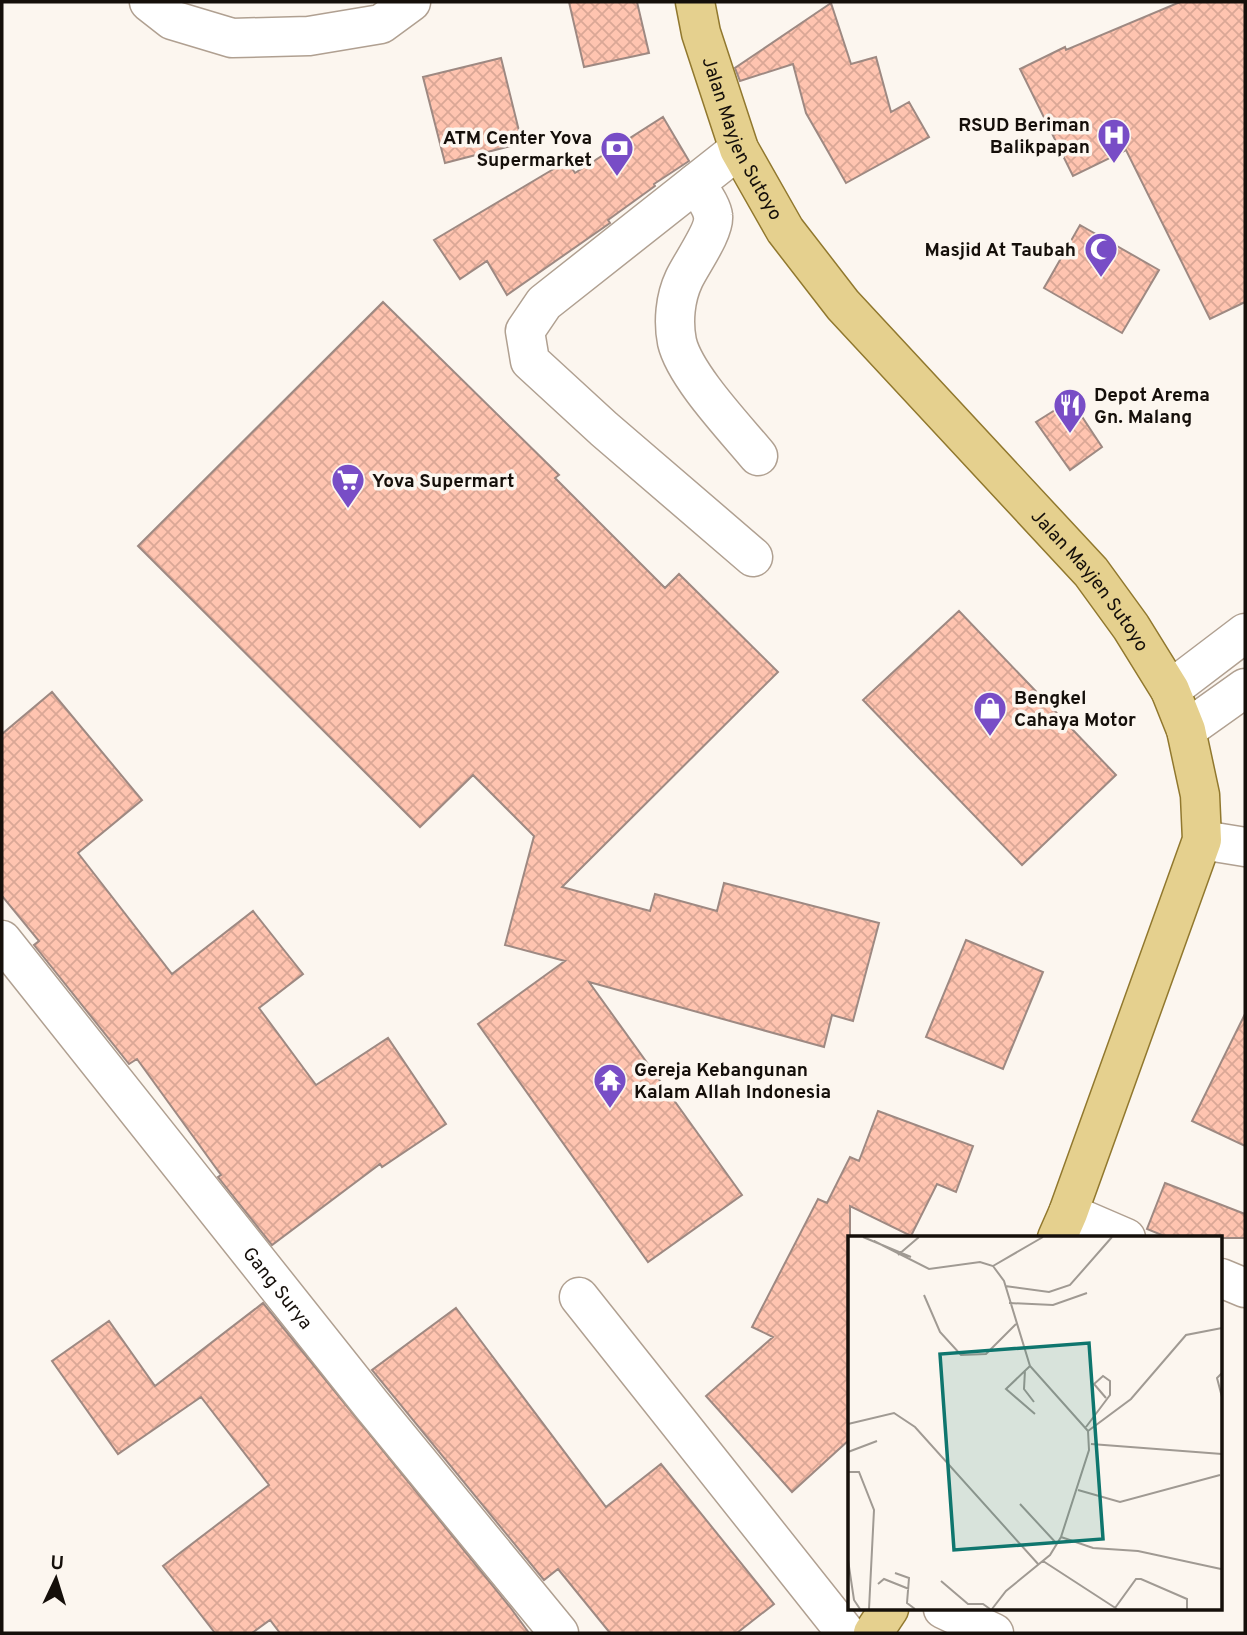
<svg xmlns="http://www.w3.org/2000/svg" width="1247" height="1635" font-family="Overpass,sans-serif">
  <style>
    .building { fill: url(#building-cross-hatch); stroke: #9e8982; stroke-width: 2 }
    .lines { fill: none; stroke-linecap: round; stroke-linejoin: round }
    .minor-casing { stroke: #b0a091; stroke-width: 41 }
    .major-casing { stroke: #91782e; stroke-width: 41 }
    .minor { stroke: #fff; stroke-width: 38 }
    .major { stroke: #e5d08e; stroke-width: 38 }
    .labels { text-anchor: middle; stroke-width: 7; stroke-linejoin: round; paint-order: stroke }
    .poi-label { font-size: 19px; font-weight: bold; fill: #150f0a; stroke: #fcf6ef; text-anchor: start }
    .street-label { font-size: 19px; fill: #150f0a; stroke: #fcf6ef }
    .inset-road { fill: none; stroke: #a09a93; stroke-width: 2 }
    .view { fill: #0f766e; fill-opacity: 0.15; stroke: #0f766e; stroke-width: 3.5 }
    .inset-edge { fill: none; stroke: #150f0a; stroke-width: 3.5 }
  </style>
  <defs>
    <pattern id="building-cross-hatch" width="8" height="8" patternUnits="userSpaceOnUse" patternTransform="scale(1.75)"><rect width="8" height="8" fill="#ffc4b0"/><path d="M0 0l8 8M0 8l8-8" fill="none" stroke="#daa796"/></pattern>
  </defs>
  <rect width="100%" height="100%" fill="#fcf6ef"/>
  <path class="building" d="M 569,2 L 637,2 L 649,53 L 584,67 Z
    M 1180,2 L 1245,2 L 1245,302 L 1210,319 L 1126,150 L 1073,176 L 1020,69 L 1065,47 L 1066,50 Z
    M 831,3 L 851,64 L 876,57 L 891,112 L 909,102 L 929,137 L 846,183 L 806,113 L 793,64 L 740,81 L 735,68 Z
    M 501,58 L 522,143 L 445,163 L 423,77 Z
    M 663,117 L 689,161 L 654,184 L 655,186 L 608,220 L 610,223 L 507,295 L 487,261 L 460,279 L 434,240 L 567,161 L 575,173 Z
    M 1080,225 L 1159,270 L 1122,333 L 1044,288 Z
    M 383,302 L 559,475 L 555,478 L 665,588 L 679,574 L 778,672 L 562,887 L 650,911 L 655,894 L 717,911 L 724,883 L 879,923 L 853,1021 L 832,1015 L 824,1047 L 589,982 L 742,1195 L 648,1262 L 478,1024 L 565,961 L 505,945 L 534,836 L 473,775 L 420,827 L 138,546 Z
    M 1071,400 L 1102,447 L 1070,470 L 1036,422 Z
    M 959,611 L 1116,775 L 1022,865 L 863,700 Z
    M 52,692 L 142,800 L 78,853 L 172,974 L 253,911 L 303,974 L 259,1008 L 316,1085 L 388,1038 L 446,1124 L 382,1167 L 380,1164 L 272,1245 L 218,1177 L 221,1175 L 137,1059 L 129,1064 L 34,945 L 39,941 L 2,896 L 2,734 Z
    M 966,940 L 1043,972 L 1003,1069 L 926,1037 Z
    M 1245,1014 L 1245,1146 L 1192,1121 Z
    M 878,1111 L 973,1146 L 956,1192 L 937,1184 L 911,1236 L 850,1206 L 850,1439 L 792,1492 L 706,1396 L 773,1337 L 752,1327 L 818,1199 L 827,1203 L 850,1157 L 859,1161 Z
    M 1165,1183 L 1245,1214 L 1245,1238 L 1169,1238 L 1147,1229 Z
    M 263,1303 L 510,1607 L 529,1633 L 280,1633 L 270,1620 L 252,1633 L 215,1633 L 163,1566 L 269,1485 L 201,1397 L 118,1454 L 52,1361 L 109,1321 L 155,1386 Z
    M 456,1308 L 606,1507 L 661,1464 L 774,1604 L 737,1633 L 610,1633 L 558,1569 L 544,1580 L 372,1370 Z"/>
  <g class="lines">
    <defs>
      <g id="minor">
        <path d="M 149,2 L 172,20 L 232,38 L 309,36 L 381,24 L 411,2"/>
        <path d="M 739,149 L 544,303 L 525,331 L 530,361 L 604,429 L 753,557"/>
        <path d="M 696,183 C 701,192 712,206 713,216 C 715,231 691,264 684,279 C 675,298 673,322 677,342 C 685,376 735,428 758,456"/>
        <path d="M 1170,690 L 1245,633"/>
        <path d="M 1186,730 L 1245,688"/>
        <path d="M 1202,840 L 1245,847"/>
        <path id="s1" d="M 2,940 L 371,1404 L 559,1633"/>
        <path d="M 1068,1213 L 1126,1238"/>
        <path d="M 1221,1278 L 1245,1288"/>
        <path d="M 579,1297 L 846,1633"/>
        <path d="M 943,1609 L 994,1633"/>
      </g>
      <g id="major">
        <path id="s2" d="M 695,2 L 701,33 L 739,149 L 785,230 L 843,305 L 1091,572 L 1131,627 L 1170,690 L 1186,730 L 1200,795 L 1202,840 L 1068,1213 L 1057,1238"/>
        <path d="M 873,1633 L 889,1609"/>
      </g>
    </defs>
    <use href="#minor" class="minor-casing"/>
    <use href="#major" class="major-casing"/>
    <use href="#minor" class="minor"/>
    <use href="#major" class="major"/>
  </g>
  <defs>
    <symbol id="hospital-pin" viewBox="-11 -11 22 30"><path d="M0 17L-7.5 6A9.5 9.5 0 1 1 7.5 6Z" fill="#784dc6" stroke="#fcf6ef"/><path d="M-5-5h3v3.5h4V-5h3V5h-3V1.5h-4V5h-3Z" fill="#fff"/></symbol>
    <symbol id="bank-pin" viewBox="-11 -11 22 30"><path d="M0 17L-7.5 6A9.5 9.5 0 1 1 7.5 6Z" fill="#784dc6" stroke="#fcf6ef"/><path d="M-6-4H6V4H-6ZM0-2.3a2.3 2.3 0 1 0 0 4.6a2.3 2.3 0 1 0 0-4.6Z" fill="#fff"/></symbol>
    <symbol id="mosque-pin" viewBox="-11 -11 22 30"><path d="M0 17L-7.5 6A9.5 9.5 0 1 1 7.5 6Z" fill="#784dc6" stroke="#fcf6ef"/><path d="M3.5-4.9A6 6 0 1 0 3.5 4.9A5 5 0 1 1 3.5-4.9Z" fill="#fff"/></symbol>
    <symbol id="restaurant-pin" viewBox="-11 -11 22 30"><path d="M0 17L-7.5 6A9.5 9.5 0 1 1 7.5 6Z" fill="#784dc6" stroke="#fcf6ef"/><path d="M-5-6h1v4h1v-4h1v4h1v-4h1v5L-1.5 .5V6h-2V.5L-5-1ZM5-6V6H3V1.5H1.5Q1.5-4 5-6Z" fill="#fff"/></symbol>
    <symbol id="supermarket-pin" viewBox="-11 -11 22 30"><path d="M0 17L-7.5 6A9.5 9.5 0 1 1 7.5 6Z" fill="#784dc6" stroke="#fcf6ef"/><path d="M-6-5.5h2.5l.6 2H6L4.5 2H-2.5L-4.4-4H-6ZM-1.5 3.2a1.3 1.3 0 1 0 .1 0ZM3 3.2a1.3 1.3 0 1 0 .1 0Z" fill="#fff"/></symbol>
    <symbol id="shop-pin" viewBox="-11 -11 22 30"><path d="M0 17L-7.5 6A9.5 9.5 0 1 1 7.5 6Z" fill="#784dc6" stroke="#fcf6ef"/><path d="M-5-2.5h2.3a2.7 3.5 0 0 1 5.4 0H5L5.5 6h-11ZM-1.5-2.5h3a1.5 2.3 0 0 0-3 0Z" fill="#fff"/></symbol>
    <symbol id="temple-pin" viewBox="-11 -11 22 30"><path d="M0 17L-7.5 6A9.5 9.5 0 1 1 7.5 6Z" fill="#784dc6" stroke="#fcf6ef"/><path d="M0-6L5-2H3V0L6.5 2.5H4V6H1.5V3h-3V6H-4V2.5H-6.5L-3 0V-2H-5Z" fill="#fff"/></symbol>
  </defs>
  <g fill-rule="evenodd">
    <use href="#hospital-pin" x="1095" y="116" width="38" height="52"/>
    <use href="#bank-pin" x="598" y="129" width="38" height="52"/>
    <use href="#mosque-pin" x="1082" y="230" width="38" height="52"/>
    <use href="#restaurant-pin" x="1051" y="386" width="38" height="52"/>
    <use href="#supermarket-pin" x="329" y="461" width="38" height="52"/>
    <use href="#shop-pin" x="971" y="689" width="38" height="52"/>
    <use href="#temple-pin" x="591" y="1061" width="38" height="52"/>
  </g>
  <g class="labels">
    <g class="poi-label">
      <text x="1090" y="131" text-anchor="end">RSUD Beriman<tspan x="1090" dy="22">Balikpapan</tspan></text>
      <text x="592" y="144" text-anchor="end">ATM Center Yova<tspan x="592" dy="22">Supermarket</tspan></text>
      <text x="1076" y="256" text-anchor="end">Masjid At Taubah</text>
      <text x="1094" y="401">Depot Arema<tspan x="1094" dy="22">Gn. Malang</tspan></text>
      <text x="372" y="487">Yova Supermart</text>
      <text x="1014" y="704">Bengkel<tspan x="1014" dy="22">Cahaya Motor</tspan></text>
      <text x="634" y="1076">Gereja Kebangunan<tspan x="634" dy="22">Kalam Allah Indonesia</tspan></text>
    </g>
    <g class="street-label">
      <text dy="7" stroke="none"><textPath href="#s2" startOffset="145">Jalan Mayjen Sutoyo</textPath></text>
      <text dy="7" stroke="none"><textPath href="#s2" startOffset="712">Jalan Mayjen Sutoyo</textPath></text>
      <text dy="7" stroke="none"><textPath href="#s1" startOffset="444">Gang Surya</textPath></text>
    </g>
  </g>
  <g transform="translate(848 1236)">
    <rect width="374" height="374" fill="#fcf6ef"/>
    <path class="inset-road" d="M 15,1 L 63,21M 26,5 L 81,33 L 132,26 L 145,30 L 156,45 L 182,130 L 240,195 L 241,214 L 213,301 L 202,319 L 158,355 L 144,373M 50,19 L 71,1M 145,30 L 195,1M 157,50 L 201,56 L 222,49 L 264,1M 76,59 L 92,96 L 113,119 L 138,118 L 168,88M 161,67 L 205,69 L 239,57M 182,130 L 158,153 L 187,178M 177,134 L 176,153 L 186,166M 374,137 L 369,142 L 374,161M 0,188 L 46,177 L 67,191 L 191,329M 238,191 L 262,159 L 262,145 L 255,140 L 246,148 L 258,162M 240,195 L 283,163 L 338,99 L 374,92M 243,208 L 374,218M 0,216 L 29,205M 0,236 L 11,236 L 26,274 L 21,373M 230,254 L 272,266 L 372,239M 172,268 L 209,308M 213,301 L 245,312 L 290,315 L 373,333M 0,324 L 6,364 L 12,373M 195,325 L 269,373M 47,337 L 61,342 L 59,367 L 67,373M 93,345 L 120,368 L 135,368 L 142,373M 30,348 L 36,343 L 61,353M 267,372 L 288,343 L 293,343 L 339,363 L 339,373"/>
    <path class="view" d="M 241,107 L 255,303 L 106,314 L 92,118 Z"/>
    <rect width="374" height="374" class="inset-edge"/>
  </g>
  <rect width="1247" height="1635" fill="none" stroke="#150f0a" stroke-width="7"/>
  <g transform="translate(56 1579) rotate(4)" stroke="#fcf6ef" stroke-width="5" paint-order="stroke">
  <path d="M0-5L12 26L0 18L-12 26Z" fill="#150f0a"/>
  <text y="-10" font-size="19" font-weight="bold" text-anchor="middle" fill="#150f0a">U</text>
  </g>
</svg>
